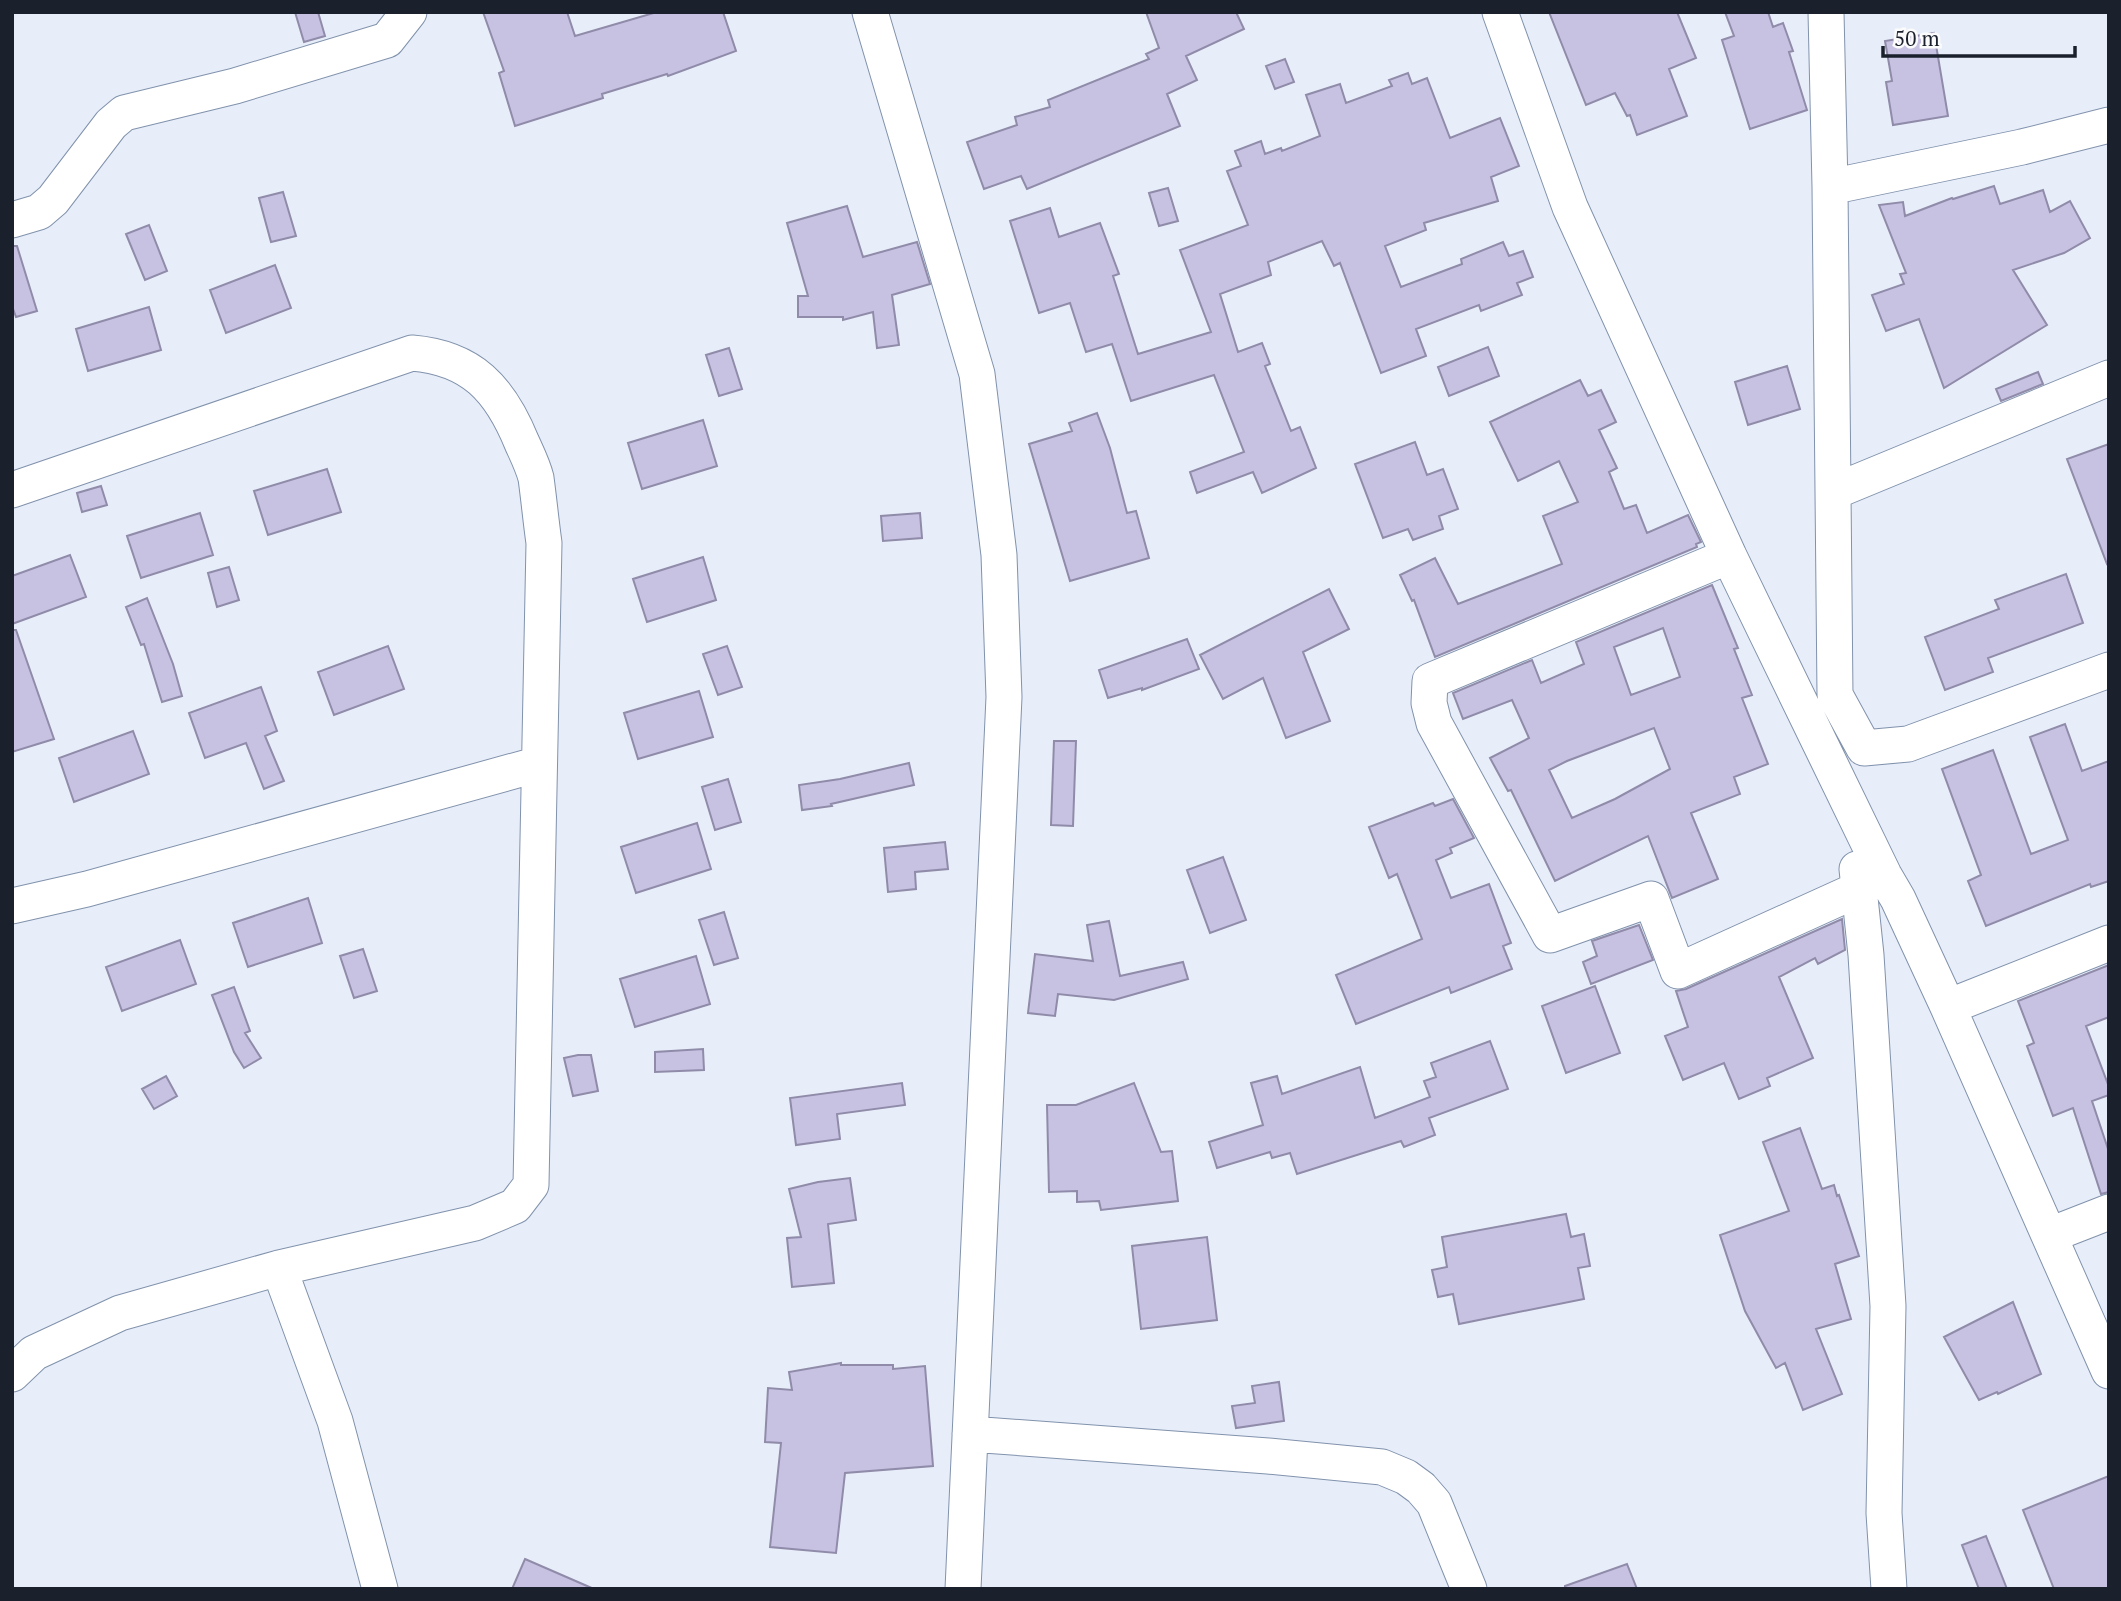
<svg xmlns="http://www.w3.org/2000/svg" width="2121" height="1601" font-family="'PT Serif',serif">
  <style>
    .building { fill: #c7c2e2; stroke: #908ba9; stroke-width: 2; fill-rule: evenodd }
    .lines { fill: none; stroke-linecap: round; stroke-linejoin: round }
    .minor-casing { stroke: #8192ac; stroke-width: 37 }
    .minor { stroke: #fff; stroke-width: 35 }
  </style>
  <rect width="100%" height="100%" fill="#e7eefa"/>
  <path class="building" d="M 295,12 L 318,12 L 325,36 L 304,42 Z
    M 483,12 L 567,12 L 575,36 L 657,12 L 723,12 L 736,51 L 668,76 L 667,74 L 602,94 L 603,98 L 515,126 L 499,73 L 504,71 Z
    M 1146,12 L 1236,12 L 1244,29 L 1186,56 L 1197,80 L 1167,94 L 1180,126 L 1027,189 L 1021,176 L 984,189 L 967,142 L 1017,125 L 1015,117 L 1050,107 L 1048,100 L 1149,59 L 1146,54 L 1159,48 Z
    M 1549,12 L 1677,12 L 1696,58 L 1669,69 L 1687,116 L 1637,135 L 1630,115 L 1627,116 L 1615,93 L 1586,105 Z
    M 1725,12 L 1768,12 L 1773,27 L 1783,23 L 1793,51 L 1789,52 L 1807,110 L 1750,129 L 1722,40 L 1734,36 Z
    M 1934,33 L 1948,116 L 1893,125 L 1886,82 L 1892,81 L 1885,41 Z
    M 1285,59 L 1294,82 L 1275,89 L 1266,66 Z
    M 1408,73 L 1412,84 L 1427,78 L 1450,138 L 1500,118 L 1519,166 L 1491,177 L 1498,201 L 1424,223 L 1426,230 L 1385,246 L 1401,287 L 1462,264 L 1461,259 L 1503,242 L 1509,256 L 1523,251 L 1533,277 L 1517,283 L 1522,295 L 1481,311 L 1479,305 L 1416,329 L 1426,356 L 1381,373 L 1340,263 L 1334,266 L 1322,241 L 1268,262 L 1271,275 L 1220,294 L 1238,352 L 1262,343 L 1270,364 L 1265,366 L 1291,431 L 1300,427 L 1316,468 L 1262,493 L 1253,472 L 1197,493 L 1190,472 L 1244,452 L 1214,375 L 1131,401 L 1112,344 L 1086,352 L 1070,303 L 1039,313 L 1010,221 L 1050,208 L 1059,237 L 1100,223 L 1119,274 L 1113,276 L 1138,354 L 1211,332 L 1180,250 L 1248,225 L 1227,171 L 1241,166 L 1235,151 L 1261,141 L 1265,154 L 1281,148 L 1282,151 L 1320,136 L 1306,95 L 1340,84 L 1346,103 L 1392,86 L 1389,80 Z
    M 1994,186 L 2000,204 L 2043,190 L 2050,212 L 2070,201 L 2090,238 L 2064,253 L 2013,270 L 2047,325 L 1944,388 L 1919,319 L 1886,331 L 1872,295 L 1904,284 L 1900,274 L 1906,273 L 1879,205 L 1903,202 L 1905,216 L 1952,198 L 1953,199 Z
    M 1168,188 L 1178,221 L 1159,226 L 1149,193 Z
    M 283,192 L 296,236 L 271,242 L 259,198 Z
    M 847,206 L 863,257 L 917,242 L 930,284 L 892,295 L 899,345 L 877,348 L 873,312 L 843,320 L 843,317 L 798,317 L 798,296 L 808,296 L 787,223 Z
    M 149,225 L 167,271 L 145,280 L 126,234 Z
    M 12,246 L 17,246 L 37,311 L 16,317 L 12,306 Z
    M 275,265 L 291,308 L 226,333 L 210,290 Z
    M 149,307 L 161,350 L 88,371 L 76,329 Z
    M 1488,347 L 1499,376 L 1449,396 L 1438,367 Z
    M 729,348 L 742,389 L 719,396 L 706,355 Z
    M 1787,366 L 1800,409 L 1748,425 L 1735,382 Z
    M 2038,372 L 2043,384 L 2001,401 L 1996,389 Z
    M 1580,380 L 1588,396 L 1601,390 L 1616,422 L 1599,430 L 1617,468 L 1609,472 L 1624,509 L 1636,505 L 1647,533 L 1688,515 L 1701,542 L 1696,544 L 1697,547 L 1435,657 L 1414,600 L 1412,601 L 1400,575 L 1435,558 L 1458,604 L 1562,564 L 1543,516 L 1578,502 L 1559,461 L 1518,481 L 1490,422 Z
    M 1097,413 L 1110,448 L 1127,513 L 1136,511 L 1149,558 L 1070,581 L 1029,444 L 1072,431 L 1069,423 Z
    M 703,420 L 717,466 L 642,489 L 628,443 Z
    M 1415,442 L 1427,475 L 1443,469 L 1458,509 L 1439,516 L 1443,529 L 1413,540 L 1408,529 L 1383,538 L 1355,464 Z
    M 2109,444 L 2109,563 L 2107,564 L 2067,459 Z
    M 327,469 L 341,512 L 268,535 L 254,491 Z
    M 101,486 L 107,505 L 82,512 L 77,493 Z
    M 200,513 L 213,555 L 141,578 L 127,536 Z
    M 920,513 L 922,538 L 883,541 L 881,516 Z
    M 70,555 L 86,597 L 12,624 L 12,576 Z
    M 703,557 L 716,600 L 647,622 L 633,579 Z
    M 229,567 L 239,600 L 217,607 L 208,573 Z
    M 2066,574 L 2083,623 L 1988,658 L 1993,672 L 1945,690 L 1925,637 L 1999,609 L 1995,600 Z
    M 1712,585 L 1738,648 L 1734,649 L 1752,695 L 1742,698 L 1768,764 L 1734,777 L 1740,794 L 1691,813 L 1718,879 L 1672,898 L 1648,836 L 1555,881 L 1511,790 L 1508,791 L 1490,758 L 1529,738 L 1512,700 L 1463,719 L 1453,693 L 1532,660 L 1541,683 L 1584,664 L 1576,642 ZM 1663,628 L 1680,677 L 1631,695 L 1614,647 ZM 1654,728 L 1670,769 L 1615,799 L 1572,818 L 1549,770 L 1567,761 Z
    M 1329,589 L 1349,629 L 1303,652 L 1330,721 L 1286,738 L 1263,678 L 1223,699 L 1200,655 Z
    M 147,598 L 173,664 L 182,696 L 162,702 L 144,644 L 141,645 L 126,607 Z
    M 12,630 L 16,630 L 54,739 L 12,752 Z
    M 1187,639 L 1199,669 L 1142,690 L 1142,688 L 1108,698 L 1099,670 Z
    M 388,646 L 404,689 L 334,715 L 318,672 Z
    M 727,646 L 742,687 L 718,695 L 703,654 Z
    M 261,687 L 277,731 L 265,736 L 284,781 L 264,789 L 246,743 L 205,758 L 189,713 Z
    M 699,691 L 713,737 L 638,759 L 624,713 Z
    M 2065,724 L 2082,771 L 2109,761 L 2109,881 L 2091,887 L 2090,884 L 1986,926 L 1968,881 L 1981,875 L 1942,769 L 1993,750 L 2031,854 L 2068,840 L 2030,737 Z
    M 133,731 L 149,774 L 74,802 L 59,758 Z
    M 1054,741 L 1076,741 L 1073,826 L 1051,825 Z
    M 909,763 L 914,785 L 831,804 L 832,806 L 802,810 L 799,785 L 840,779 Z
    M 728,779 L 741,822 L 715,830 L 702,787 Z
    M 1453,799 L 1474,838 L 1450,848 L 1452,853 L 1436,860 L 1451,898 L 1489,884 L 1511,943 L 1503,946 L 1512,969 L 1451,993 L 1449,987 L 1356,1024 L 1336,975 L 1422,939 L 1397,874 L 1389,878 L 1369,827 L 1433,803 L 1435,806 Z
    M 697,823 L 711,869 L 636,893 L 621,847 Z
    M 945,842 L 948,869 L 915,872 L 916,889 L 888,892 L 884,848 Z
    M 1223,857 L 1246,920 L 1210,933 L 1187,870 Z
    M 308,898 L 322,943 L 248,967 L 233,923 Z
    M 724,912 L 738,958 L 714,965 L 699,920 Z
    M 1842,919 L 1845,950 L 1818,964 L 1815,958 L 1779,977 L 1813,1058 L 1767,1078 L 1770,1086 L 1739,1099 L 1724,1063 L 1683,1080 L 1665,1036 L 1688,1027 L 1676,991 L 1686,989 Z
    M 1109,921 L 1120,976 L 1183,962 L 1188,979 L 1114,1000 L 1058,994 L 1055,1016 L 1028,1013 L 1035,954 L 1093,961 L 1087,925 Z
    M 1639,925 L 1653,960 L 1591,984 L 1583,962 L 1597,956 L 1592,941 Z
    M 180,940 L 196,984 L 122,1011 L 106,967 Z
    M 363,949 L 377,991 L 354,998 L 340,956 Z
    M 696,956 L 710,1004 L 635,1027 L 620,979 Z
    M 2109,965 L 2109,1017 L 2086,1026 L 2109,1087 L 2109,1095 L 2092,1101 L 2109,1152 L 2109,1192 L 2101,1194 L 2073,1108 L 2053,1116 L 2027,1046 L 2034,1043 L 2018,1001 Z
    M 1595,986 L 1620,1053 L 1566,1073 L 1542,1006 Z
    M 234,987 L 250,1031 L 245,1033 L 261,1058 L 244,1068 L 234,1052 L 212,995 Z
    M 1490,1041 L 1508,1089 L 1429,1118 L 1435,1135 L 1404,1147 L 1401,1141 L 1297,1174 L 1290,1153 L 1272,1158 L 1270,1152 L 1217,1168 L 1209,1142 L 1263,1125 L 1251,1083 L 1277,1076 L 1282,1094 L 1360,1067 L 1375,1118 L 1430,1097 L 1424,1081 L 1436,1077 L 1431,1063 Z
    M 703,1049 L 704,1070 L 655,1072 L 655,1052 Z
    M 578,1055 L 591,1055 L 598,1091 L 573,1096 L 564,1058 Z
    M 166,1076 L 177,1096 L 154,1109 L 142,1089 Z
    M 902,1083 L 905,1105 L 837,1114 L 840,1139 L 796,1145 L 790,1098 Z
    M 1134,1083 L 1161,1152 L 1172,1151 L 1178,1201 L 1101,1210 L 1099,1201 L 1077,1202 L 1077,1191 L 1049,1192 L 1047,1105 L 1076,1105 Z
    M 1800,1128 L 1822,1189 L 1834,1185 L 1837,1196 L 1839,1195 L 1859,1256 L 1835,1264 L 1851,1319 L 1816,1329 L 1842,1394 L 1803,1410 L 1785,1363 L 1776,1368 L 1745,1311 L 1720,1235 L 1789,1211 L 1763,1142 Z
    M 850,1178 L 856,1220 L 828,1224 L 834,1283 L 792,1287 L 787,1238 L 801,1237 L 789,1189 L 818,1182 Z
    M 1566,1214 L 1571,1237 L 1584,1234 L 1590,1266 L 1578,1268 L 1584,1299 L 1459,1324 L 1453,1294 L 1438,1297 L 1432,1270 L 1447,1267 L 1442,1237 Z
    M 1207,1237 L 1217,1320 L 1141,1329 L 1132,1246 Z
    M 2013,1302 L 2041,1374 L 1998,1394 L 1997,1392 L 1979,1400 L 1944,1337 Z
    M 841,1363 L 841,1365 L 893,1365 L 893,1369 L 925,1366 L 933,1466 L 845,1473 L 836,1553 L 770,1547 L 781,1443 L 765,1442 L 768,1388 L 792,1390 L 789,1372 Z
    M 1279,1382 L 1284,1421 L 1236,1428 L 1232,1406 L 1255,1403 L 1252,1386 Z
    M 2109,1476 L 2109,1589 L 2054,1589 L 2023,1510 Z
    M 1986,1536 L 2007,1589 L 1979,1589 L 1962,1545 Z
    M 525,1559 L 594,1589 L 512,1589 Z
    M 1627,1564 L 1637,1589 L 1565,1589 L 1565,1586 Z"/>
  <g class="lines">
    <defs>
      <path id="minor" d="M 870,12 L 977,374 L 999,555 L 1004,697 L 963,1589
        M 1500,12 L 1570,207 L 1729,556 L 1884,875 L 1898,899 L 1948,1007 L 2109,1371
        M 1826,12 L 1830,187 L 1835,695 L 1864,748 L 1908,744 L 2109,670
        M 1830,187 L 2022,147 L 2109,125
        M 12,220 L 39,212 L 53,200 L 111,124 L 124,113 L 235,86 L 387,40 L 409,12
        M 12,490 L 412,353 C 472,358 500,389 522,443 C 527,454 533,466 536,478 C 539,500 541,522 544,543 L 531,1185 L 515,1206 L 475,1223 L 279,1268 L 120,1313 L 34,1353 L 12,1374
        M 1833,492 L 2109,378
        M 1729,556 L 1430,681 L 1429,703 L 1434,723 L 1550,935 L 1651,899 L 1678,971 L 1859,889
        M 1857,869 L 1866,955 L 1888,1306 L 1884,1513 L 1889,1589
        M 12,906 L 87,889 L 539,764
        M 1948,1007 L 2109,943
        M 2050,1235 L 2109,1212
        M 279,1268 L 335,1421 L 380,1589
        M 970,1434 L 1268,1456 L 1382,1467 L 1406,1477 L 1421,1488 L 1434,1503 L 1469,1589"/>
    </defs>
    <use href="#minor" class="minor-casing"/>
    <use href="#minor" class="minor"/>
  </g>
  <rect width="2121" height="1601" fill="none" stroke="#1b212c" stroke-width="28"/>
  <path d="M1883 46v10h192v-10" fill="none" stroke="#1b212c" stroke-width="3.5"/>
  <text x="1894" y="46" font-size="21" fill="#1b212c" stroke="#fbfbfb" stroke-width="5" paint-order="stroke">50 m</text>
</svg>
